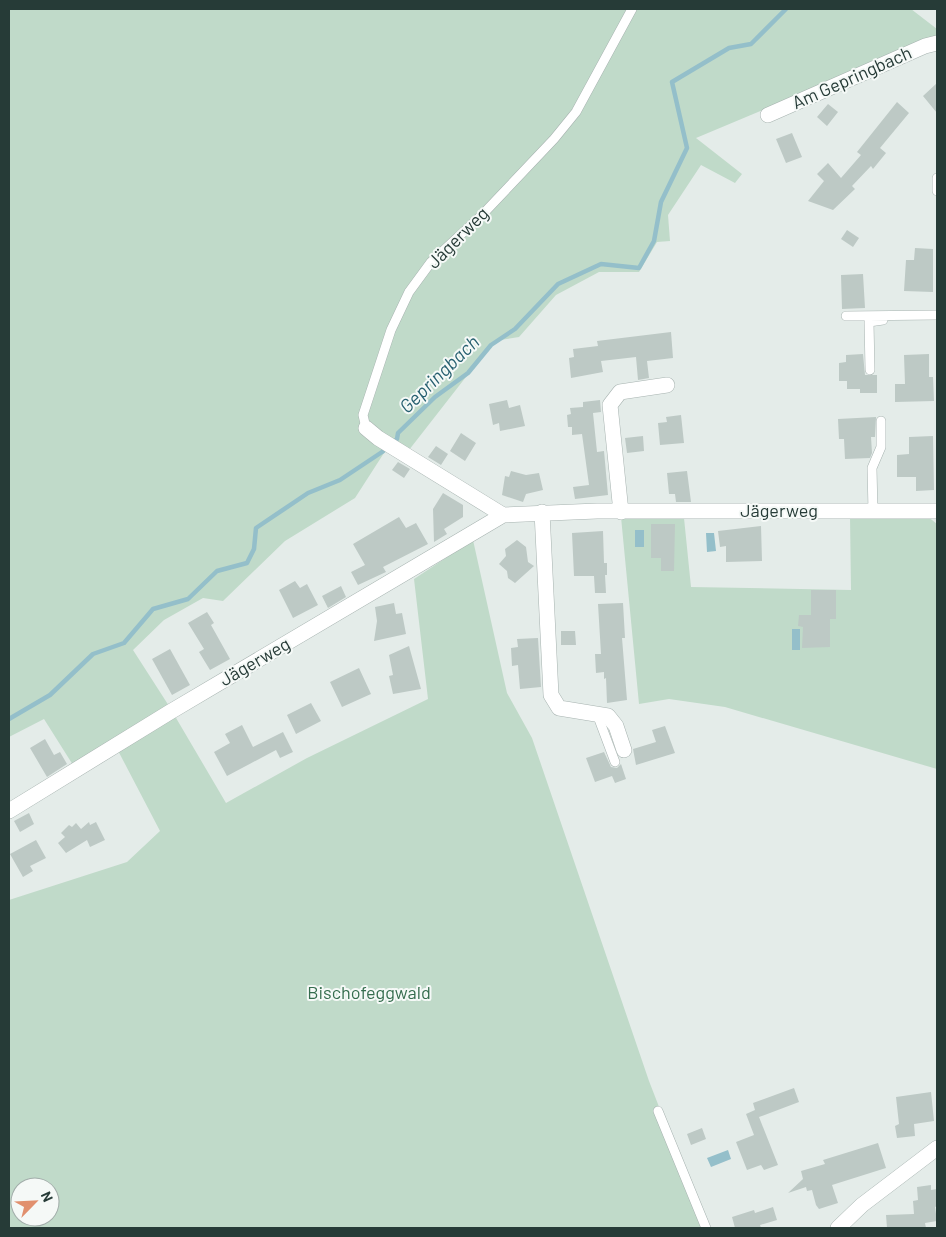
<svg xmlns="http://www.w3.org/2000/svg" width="946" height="1237" font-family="Barlow,sans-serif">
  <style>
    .green { fill: #c0dac9; fill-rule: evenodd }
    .water { fill: #94bfca }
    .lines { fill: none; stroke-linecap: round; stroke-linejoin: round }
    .stream { stroke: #94bfca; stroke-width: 4.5 }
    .building { fill: #bdc9c5 }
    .service-casing { stroke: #a7b3b0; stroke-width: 10 }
    .minor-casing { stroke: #a7b3b0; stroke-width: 16 }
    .service { stroke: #fff; stroke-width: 9 }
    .minor { stroke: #fff; stroke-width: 15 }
    .labels { text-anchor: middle; stroke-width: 4; stroke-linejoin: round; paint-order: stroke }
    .street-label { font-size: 18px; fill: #263b37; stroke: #f5f9f7 }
    .park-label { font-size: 18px; fill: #356d4e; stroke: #f5f9f7 }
    .water-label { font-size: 19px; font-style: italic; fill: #276070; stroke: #f5f9f7 }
  </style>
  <rect width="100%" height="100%" fill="#e4ece9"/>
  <path class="green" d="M 9,9 L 911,9 L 937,29 L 937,37 L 696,138 L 742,174 L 735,183 L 701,165 L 668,215 L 670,241 L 657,242 L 639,272 L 599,272 L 556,295 L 519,337 L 494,341 L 409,450 L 393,439 L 355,498 L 285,541 L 223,601 L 203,598 L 164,620 L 133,650 L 169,706 L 226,803 L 307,758 L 428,699 L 414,579 L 473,540 L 507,693 L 532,738 L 649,1081 L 706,1228 L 9,1228 L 9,900 L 127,862 L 160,831 L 113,741 L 73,765 L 44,719 L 9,737 ZM 20,1187 L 50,1187 L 50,1217 L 20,1217 Z
    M 850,516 L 927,516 L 937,524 L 937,769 L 725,707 L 669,699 L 639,704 L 621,517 L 684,518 L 691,587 L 851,590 Z"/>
  <path class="water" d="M 635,530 L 644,530 L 644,547 L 635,547 Z
    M 706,533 L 714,533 L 716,551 L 707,552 Z
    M 792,629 L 800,629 L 800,650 L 792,650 Z
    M 728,1150 L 731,1159 L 711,1167 L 707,1158 Z"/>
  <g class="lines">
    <path class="stream" d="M 9,719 L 50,695 L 93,654 L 124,643 L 153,609 L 188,599 L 217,571 L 247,563 L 254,549 L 256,528 L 308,493 L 340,480 L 382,452 L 397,439 L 398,433 L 435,397 L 468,373 L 491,345 L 515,329 L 558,284 L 601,264 L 639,268 L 654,241 L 661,202 L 687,148 L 672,82 L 729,48 L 751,44 L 786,9"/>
  </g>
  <path class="building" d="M 937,83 L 937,113 L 923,96 Z
    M 897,102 L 909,113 L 880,148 L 886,153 L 873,169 L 871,166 L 852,186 L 855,189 L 833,210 L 808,201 L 824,181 L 817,174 L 828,163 L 841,178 L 861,155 L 857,152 Z
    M 828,104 L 838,112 L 827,126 L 817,117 Z
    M 792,133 L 802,157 L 786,163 L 776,139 Z
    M 847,230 L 859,238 L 853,247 L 841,239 Z
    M 915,248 L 933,249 L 933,292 L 904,291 L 906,260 L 914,260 Z
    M 863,274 L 865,308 L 842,309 L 841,275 Z
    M 671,332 L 673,358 L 647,361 L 649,378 L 638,380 L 636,357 L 601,361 L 603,372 L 571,378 L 569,358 L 574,357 L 573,349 L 598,346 L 597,341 Z
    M 863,354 L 865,375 L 877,375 L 877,393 L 860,393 L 860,389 L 847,389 L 847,381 L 839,381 L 839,363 L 846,362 L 846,355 Z
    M 929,354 L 929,377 L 933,377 L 934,401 L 895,402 L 895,384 L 905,384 L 904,355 Z
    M 507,400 L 509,408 L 520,405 L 525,426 L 500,431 L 499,423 L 493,425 L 489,404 Z
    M 600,400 L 601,412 L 593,413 L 597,452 L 604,451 L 608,495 L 575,499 L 573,487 L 589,485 L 582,434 L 572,435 L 572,427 L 568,427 L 567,415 L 571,414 L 570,408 L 583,407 L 583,402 Z
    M 681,415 L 684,443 L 660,445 L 658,423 L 667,422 L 666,417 Z
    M 876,417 L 875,437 L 871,437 L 872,453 L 870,458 L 845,459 L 844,439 L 839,439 L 838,419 Z
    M 461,433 L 476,443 L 465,461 L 450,451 Z
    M 643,436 L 644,451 L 627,453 L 625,438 Z
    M 933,436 L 934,490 L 916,491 L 916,477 L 897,477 L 897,455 L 909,454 L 909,437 Z
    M 436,446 L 448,454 L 441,465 L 428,457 Z
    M 398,462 L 410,469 L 404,478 L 392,470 Z
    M 511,471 L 526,475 L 539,473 L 543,490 L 526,494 L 523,502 L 502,495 L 505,476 L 509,477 Z
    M 687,471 L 691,502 L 676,502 L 675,494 L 669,494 L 667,473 Z
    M 443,493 L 463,505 L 463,517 L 444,529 L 447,534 L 434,542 L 433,509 Z
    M 399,517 L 406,528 L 416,523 L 428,544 L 383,567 L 386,572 L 358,585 L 351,572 L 365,565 L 353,544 Z
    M 651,524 L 675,524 L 674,571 L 661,571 L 661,558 L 651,558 Z
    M 761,526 L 762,561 L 726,562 L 726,546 L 720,547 L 718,531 Z
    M 603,531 L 604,563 L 607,563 L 607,575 L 605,575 L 606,593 L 595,593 L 594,576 L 574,576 L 572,533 Z
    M 517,540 L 526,547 L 528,562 L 534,566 L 515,583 L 508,578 L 507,571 L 499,564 L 506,556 L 505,549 Z
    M 295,581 L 300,588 L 307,584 L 318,605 L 293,618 L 279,590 Z
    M 341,586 L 346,597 L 328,608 L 322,596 Z
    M 811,590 L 836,590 L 836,619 L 830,619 L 830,647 L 802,648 L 803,627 L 798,626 L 799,615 L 811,615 Z
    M 394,603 L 396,614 L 402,613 L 406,634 L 374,641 L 377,621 L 375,607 Z
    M 623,603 L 625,638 L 622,638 L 627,700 L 607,703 L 606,678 L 604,679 L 604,672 L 596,673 L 595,654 L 601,654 L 598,604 Z
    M 207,612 L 214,623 L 211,625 L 230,659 L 210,670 L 199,652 L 204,649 L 188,623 Z
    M 561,631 L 575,631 L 576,645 L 561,645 Z
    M 538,638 L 541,687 L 520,689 L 518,665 L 512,666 L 511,648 L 518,647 L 517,639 Z
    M 409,646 L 421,689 L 393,694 L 389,676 L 393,675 L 389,655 Z
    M 170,649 L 190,685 L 172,695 L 152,659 Z
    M 359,668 L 371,694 L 342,707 L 330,682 Z
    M 311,703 L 321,721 L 296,734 L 287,715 Z
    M 242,725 L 253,747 L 283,732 L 293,752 L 280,758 L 276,750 L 227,776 L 214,752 L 230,743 L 225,734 Z
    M 665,726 L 675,753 L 636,765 L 633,749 L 656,742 L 652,730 Z
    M 45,739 L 54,755 L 60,752 L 67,764 L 47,777 L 30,748 Z
    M 604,752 L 611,767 L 617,768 L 621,764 L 626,779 L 615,783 L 612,776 L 595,782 L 586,758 Z
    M 29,813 L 34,824 L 20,832 L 14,821 Z
    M 89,822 L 90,825 L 96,822 L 105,840 L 90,847 L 87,840 L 66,853 L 58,843 L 65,837 L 61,833 L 69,825 L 72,827 L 76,823 L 81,829 Z
    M 36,840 L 46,858 L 30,866 L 33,871 L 23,877 L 10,854 Z
    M 794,1088 L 799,1102 L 759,1117 L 778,1165 L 764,1170 L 761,1165 L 747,1170 L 736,1142 L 754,1135 L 746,1114 L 755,1110 L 753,1103 Z
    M 931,1092 L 934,1121 L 914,1124 L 915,1136 L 897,1138 L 895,1126 L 899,1124 L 896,1097 Z
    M 702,1128 L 706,1139 L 691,1145 L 687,1134 Z
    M 878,1143 L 886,1168 L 832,1185 L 838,1203 L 819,1209 L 816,1205 L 812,1190 L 807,1191 L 806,1187 L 788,1193 L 803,1179 L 801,1171 L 825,1164 L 823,1160 Z
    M 931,1185 L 931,1190 L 937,1189 L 937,1206 L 935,1207 L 937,1221 L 925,1223 L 926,1228 L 887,1228 L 886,1215 L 914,1214 L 913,1201 L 918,1200 L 917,1187 Z
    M 773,1207 L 777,1220 L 760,1225 L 761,1228 L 735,1228 L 732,1217 L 754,1210 L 755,1213 Z"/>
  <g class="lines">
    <defs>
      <path id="service" d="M 937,178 L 937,191
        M 846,316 L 937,315
        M 870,370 L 869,322 L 883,320
        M 366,428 L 363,415 L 391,330 L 409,292 L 431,262 L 482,215 L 554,139 L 576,112 L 632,9
        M 873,511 L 872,468 L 881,447 L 881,421
        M 597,714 L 615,762
        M 658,1111 L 706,1228"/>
      <path id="minor" d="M 768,115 L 925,46 L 937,43
        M 366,428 L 378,438 L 503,515
        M 542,512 L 551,695 L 559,708 L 608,716 L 616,726 L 624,750
        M 621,512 L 610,405 L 620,392 L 667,385
        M 9,811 L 170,712 L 503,515 L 597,511 L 937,511
        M 838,1228 L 862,1205 L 937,1148"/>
    </defs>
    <use href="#service" class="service-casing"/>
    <use href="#minor" class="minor-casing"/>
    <use href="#service" class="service"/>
    <use href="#minor" class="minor"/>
  </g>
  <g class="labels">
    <g class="street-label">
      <text transform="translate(852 78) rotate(-24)" y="6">Am Gepringbach</text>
      <text transform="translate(458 238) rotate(-45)" y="6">Jägerweg</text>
      <text x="779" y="517">Jägerweg</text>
      <text transform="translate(255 662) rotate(-30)" y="6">Jägerweg</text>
    </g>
    <g class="park-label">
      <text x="369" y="999">Bischofeggwald</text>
    </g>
    <g class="water-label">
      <text transform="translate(439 374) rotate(-44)" y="7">Gepringbach</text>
    </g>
  </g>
  <rect width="946" height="1237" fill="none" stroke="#263b37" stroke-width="20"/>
  <g transform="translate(35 1202) rotate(66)"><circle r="24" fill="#f5f9f7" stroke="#a2adaa"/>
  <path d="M0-4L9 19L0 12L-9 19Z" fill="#e1906e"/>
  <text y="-8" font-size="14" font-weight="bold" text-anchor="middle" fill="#263b37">N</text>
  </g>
</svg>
